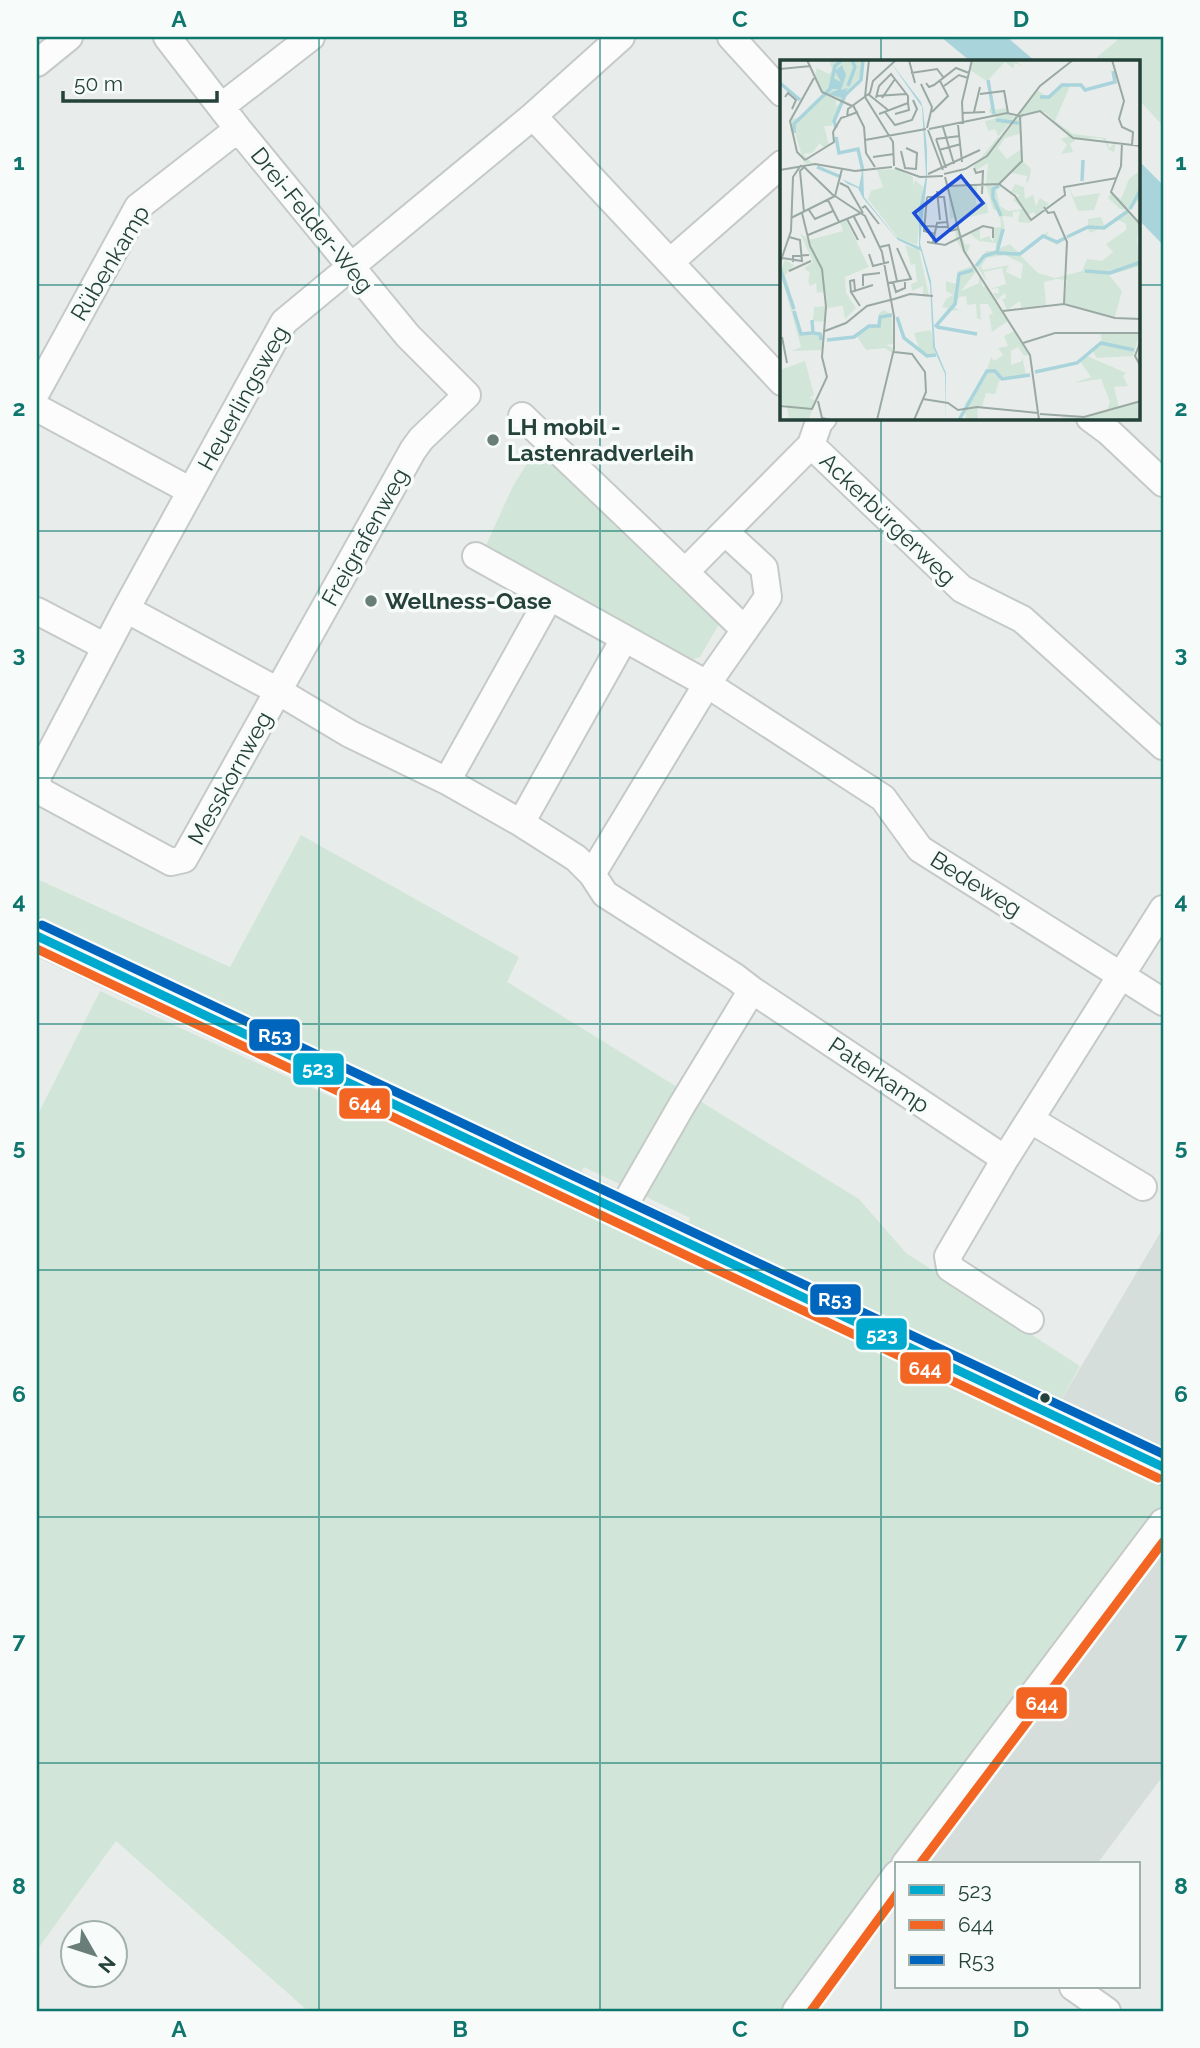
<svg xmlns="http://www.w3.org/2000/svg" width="1200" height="2048" font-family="Raleway,sans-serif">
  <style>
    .built { fill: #d6dedb }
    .green { fill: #d1e6d8 }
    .water { fill: #a9d4db }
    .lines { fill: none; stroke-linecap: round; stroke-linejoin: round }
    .minor-casing { stroke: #c5cac8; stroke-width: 30 }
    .major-casing { stroke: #c3ccc9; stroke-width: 38 }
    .minor { stroke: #fcfcfc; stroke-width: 26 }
    .major { stroke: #cfd7d5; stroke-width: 35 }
    .bus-1-casing { stroke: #f7fbf9; stroke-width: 14 }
    .bus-2-casing { stroke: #f7fbf9; stroke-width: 14 }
    .bus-3-casing { stroke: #f7fbf9; stroke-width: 14 }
    .bus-1 { stroke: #00a9ce; stroke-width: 9 }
    .bus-2 { stroke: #f26522; stroke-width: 9 }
    .bus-3 { stroke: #0065bd; stroke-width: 9 }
    .grid { fill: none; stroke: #0f766e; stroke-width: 2; stroke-opacity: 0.55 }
    .poi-dot { fill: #697e78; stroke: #f7fbf9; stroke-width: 2.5 }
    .bus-dot { fill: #24423a; stroke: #f7fbf9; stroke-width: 2.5 }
    .labels { text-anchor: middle; stroke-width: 7; stroke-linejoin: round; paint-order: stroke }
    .street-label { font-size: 23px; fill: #24423a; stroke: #f7fbf9 }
    .poi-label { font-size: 23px; font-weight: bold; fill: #24423a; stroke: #f7fbf9; text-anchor: start }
    .inset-river { fill: none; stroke: #a9d4db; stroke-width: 3.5 }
    .inset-road { fill: none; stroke: #9aa9a4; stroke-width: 2 }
    .view { fill: #1d4ed8; fill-opacity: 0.15; stroke: #1d4ed8; stroke-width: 3.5 }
    .inset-edge { fill: none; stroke: #24423a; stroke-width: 3.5 }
    .line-badge { stroke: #f7fbf9; stroke-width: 2.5 }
    .badge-label { font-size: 19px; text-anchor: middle; font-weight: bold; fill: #fff }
    .neatline { fill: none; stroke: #0f766e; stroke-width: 2.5 }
    .grid-label { font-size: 23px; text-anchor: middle; font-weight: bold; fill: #0f766e }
  </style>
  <rect width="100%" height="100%" fill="#e8edeb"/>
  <path class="built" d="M 1163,1228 L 1163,1458 L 1057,1407 Z
    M 1163,1526 L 1163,1776 L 1097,1864 L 925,1864 L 915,1857 Z"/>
  <path class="green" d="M 1121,37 L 1163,37 L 1163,126 L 1139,100 L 1139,61 L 1102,61 L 1097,57 Z
    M 539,444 L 719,624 L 700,657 L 681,663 L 483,552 L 513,486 Z
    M 301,835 L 519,957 L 507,982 L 859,1199 L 906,1253 L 1080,1366 L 1057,1407 L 686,1231 L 690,1218 L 584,1167 L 577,1180 L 37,924 L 37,879 L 230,967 Z
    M 100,991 L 1163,1478 L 1163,1507 L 786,2011 L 308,2011 L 116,1841 L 37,1950 L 37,1116 Z"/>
  <path class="water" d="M 941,37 L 1007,37 L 1035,61 L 970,61 Z
    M 1139,161 L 1163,185 L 1163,245 L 1139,220 Z"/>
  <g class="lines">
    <defs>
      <path id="minor" d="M 731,37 L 782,93
        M 37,63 L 69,37
        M 222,106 L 311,37
        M 533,116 L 782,382
        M 670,262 L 782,164
        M 37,391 L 138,207 L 238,129
        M 37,408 L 191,491
        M 522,416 L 685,572
        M 1090,418 L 1109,432 L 1163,483
        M 811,445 L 962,589 L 1022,619 L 1163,746
        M 476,556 L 707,684 L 883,798 L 920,849 L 1163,1002
        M 126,609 L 284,322 L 533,116 L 621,37
        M 37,611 L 106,647 L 126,609 L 278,691 L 350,734 L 447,781 L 521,823 L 576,858 L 592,874 L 605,894 L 735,977 L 752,990 L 1005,1159 L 1163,909
        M 745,630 L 685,572 L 811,445 L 819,422 L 823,418
        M 37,778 L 106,647
        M 37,780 L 40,791 L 171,862 L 184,859 L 413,450 L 421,439 L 467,395 L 408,336 L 238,129 L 167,37
        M 447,781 L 549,598
        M 521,823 L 624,639
        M 592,874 L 707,684 L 768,597 L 764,568 L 726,533
        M 1031,1120 L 1143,1187
        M 1005,1159 L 948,1256 L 950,1268 L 1030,1320
        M 621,1211 L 682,1105 L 752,990
        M 905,1864 L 1163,1522
        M 1073,1987 L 1107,2011
        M 796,2011 L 897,1874"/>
      <path id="major" d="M 37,936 L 1163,1467"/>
    </defs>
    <use href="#minor" class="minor-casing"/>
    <use href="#major" class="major-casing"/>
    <use href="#minor" class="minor"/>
    <use href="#major" class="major"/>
    <defs>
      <path id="bus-1" d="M 37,936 L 1163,1467"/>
      <path id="bus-2" d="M 37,949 L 1158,1478
        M 920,1864 L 1163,1542
        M 811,2011 L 897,1894"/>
      <path id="bus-3" d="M 42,925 L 1163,1454"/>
    </defs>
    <use href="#bus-1" class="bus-1-casing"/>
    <use href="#bus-2" class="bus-2-casing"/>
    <use href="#bus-3" class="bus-3-casing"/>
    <use href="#bus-1" class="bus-1"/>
    <use href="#bus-2" class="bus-2"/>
    <use href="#bus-3" class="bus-3"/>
  </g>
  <path class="grid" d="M 319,37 L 319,2011M 600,37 L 600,2011M 881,37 L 881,61M 37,285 L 782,285M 1139,285 L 1163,285M 881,418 L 881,2011M 37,531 L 1163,531M 37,778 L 1163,778M 37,1024 L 1163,1024M 37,1270 L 1163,1270M 37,1517 L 1163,1517M 37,1763 L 1163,1763"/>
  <g class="poi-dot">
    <circle cx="493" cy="440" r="7"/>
    <circle cx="371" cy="601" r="7"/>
  </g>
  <circle class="bus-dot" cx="1045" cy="1398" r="6"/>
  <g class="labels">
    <g class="street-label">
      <text transform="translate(312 220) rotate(51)" y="8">Drei-Felder-Weg</text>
      <text transform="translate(110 263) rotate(-59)" y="8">Rübenkamp</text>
      <text transform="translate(243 398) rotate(-61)" y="8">Heuerlingsweg</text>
      <text transform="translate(888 519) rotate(44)" y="8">Ackerbürgerweg</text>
      <text transform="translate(365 537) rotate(-61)" y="8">Freigrafenweg</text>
      <text transform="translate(230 778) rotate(-61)" y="8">Messkornweg</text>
      <text transform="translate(976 884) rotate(32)" y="8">Bedeweg</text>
      <text transform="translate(879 1075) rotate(34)" y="8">Paterkamp</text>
    </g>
    <g class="poi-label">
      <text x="507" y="435">LH mobil -<tspan x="507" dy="26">Lastenradverleih</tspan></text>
      <text x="385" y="609">Wellness-Oase</text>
    </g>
  </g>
  <g transform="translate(780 60)">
    <rect width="360" height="360" fill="#e8edeb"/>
    <path d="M 49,0 L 82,0 L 82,16 L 64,33 L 64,41 L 43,32 L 35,15 L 37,8 L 49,14 L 52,10 ZM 192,0 L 235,0 L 243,7 L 235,3 L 233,8 L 225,2 L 209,19 L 214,50 L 227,48 L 227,53 L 235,57 L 220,80 L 215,69 L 208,71 L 205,61 L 217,58 L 209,52 L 212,43 L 208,22 L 190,10 ZM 282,23 L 301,26 L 290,26 L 275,61 L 293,74 L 326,78 L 329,88 L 336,82 L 334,92 L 329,90 L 323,79 L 318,78 L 297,79 L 290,84 L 293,92 L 281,94 L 287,85 L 281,79 L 289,76 L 265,52 L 245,53 L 240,61 L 243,101 L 251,109 L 249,121 L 246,123 L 247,116 L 231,113 L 216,128 L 220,146 L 228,151 L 243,149 L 233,140 L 240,135 L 231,132 L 235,124 L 244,127 L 245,139 L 253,135 L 256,146 L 260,138 L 269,144 L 256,155 L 253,152 L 248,155 L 250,163 L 238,162 L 240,151 L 233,152 L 233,157 L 222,156 L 225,170 L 218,189 L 230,184 L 240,194 L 268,171 L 267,177 L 277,181 L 308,167 L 308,159 L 321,157 L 325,167 L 334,163 L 349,150 L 340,149 L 328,138 L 331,133 L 341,139 L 349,119 L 358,112 L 360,139 L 349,151 L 355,160 L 360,158 L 357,178 L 360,212 L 357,207 L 329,215 L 342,231 L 335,257 L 284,244 L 287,220 L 276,219 L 264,222 L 266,245 L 241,248 L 240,241 L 227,250 L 222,239 L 226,238 L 225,233 L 217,240 L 213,233 L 219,233 L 218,228 L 210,229 L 226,224 L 222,208 L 204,212 L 206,221 L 196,204 L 206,191 L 216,191 L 216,183 L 199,181 L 190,174 L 200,167 L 200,179 L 209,176 L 213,182 L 213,168 L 221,167 L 220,153 L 213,149 L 206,125 L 208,103 L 195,111 L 194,106 L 257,30 L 268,37 ZM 242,73 L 241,89 L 227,99 L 218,88 L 225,78 ZM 339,160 L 346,164 L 346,170 L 326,184 L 333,192 L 322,201 L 307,199 L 302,211 L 275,218 L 258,213 L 240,195 L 262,177 L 277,185 L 299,171 L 308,169 L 310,173 ZM 225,195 L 243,204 L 241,219 L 226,212 L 229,205 L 203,210 L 201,206 L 207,198 ZM 46,35 L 56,40 L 56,46 L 63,42 L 51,66 L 44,66 L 49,85 L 43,87 L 40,83 L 32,93 L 23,94 L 33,104 L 24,103 L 11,59 L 19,58 L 15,65 ZM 117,109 L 133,117 L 133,126 L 135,120 L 143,127 L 137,185 L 118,178 L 88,139 L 91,131 L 103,127 L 97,110 ZM 197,126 L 196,144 L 207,143 L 208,153 L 176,160 L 185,184 L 190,185 L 186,196 L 176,180 L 174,158 L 170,159 L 168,127 ZM 288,126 L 294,137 L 320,133 L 314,150 L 298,151 ZM 66,160 L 89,207 L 65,217 L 66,233 L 76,248 L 65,259 L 63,246 L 46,248 L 45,262 L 33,261 L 34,247 L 46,246 L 44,232 L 37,233 L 36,223 L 30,226 L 28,221 L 30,213 L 24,208 L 33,202 L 20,173 L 29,180 L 63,171 L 60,163 ZM 125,185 L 139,190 L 149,236 L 143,237 L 143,226 L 132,231 L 131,224 L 137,222 L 135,204 L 131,205 ZM 5,200 L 14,205 L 5,215 L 21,274 L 44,275 L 43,290 L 12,291 L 21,287 L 0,211 ZM 195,205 L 198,209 L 181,231 L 199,223 L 199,213 L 203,227 L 207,226 L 228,261 L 212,272 L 209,255 L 213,253 L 208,244 L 200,244 L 201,260 L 179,250 L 167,251 L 154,270 L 168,248 L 162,247 L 166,239 L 173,235 L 166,231 L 166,221 L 176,224 L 178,211 ZM 186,236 L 187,245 L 196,244 L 197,258 L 175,248 L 179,237 ZM 104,250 L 112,255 L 113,284 L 106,285 L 113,288 L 112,293 L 105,288 L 86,290 L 76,275 L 88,265 L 99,266 L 99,253 ZM 151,270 L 155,294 L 149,295 L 139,288 L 134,273 ZM 234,271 L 250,295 L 244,296 L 238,287 L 231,291 L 231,305 L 242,301 L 242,296 L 246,315 L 222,319 L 216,310 L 207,310 L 211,297 L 214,301 L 223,295 L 218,288 L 228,286 L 224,276 ZM 320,272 L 360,274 L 353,296 L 317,298 L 312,290 L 322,282 ZM 305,295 L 346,313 L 343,316 L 348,326 L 334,327 L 339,348 L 326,352 L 330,342 L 321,319 L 294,323 L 311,317 L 300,301 ZM 25,301 L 34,335 L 29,338 L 35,340 L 29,360 L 1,360 L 9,357 L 6,344 L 0,345 L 0,310 ZM 207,312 L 215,312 L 220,319 L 215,334 L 206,333 L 202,346 L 197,347 L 198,359 L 186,359 L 185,344 ZM 360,342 L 360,360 L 282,360 L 282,357 L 302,358 Z" fill="#d1e6d8" fill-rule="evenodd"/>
    <path d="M 109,0 L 141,42 L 143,49 L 147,89 L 147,119 L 140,183 L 151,221 L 155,287 L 166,313 L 165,360 L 165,314 L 153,287 L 150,225 L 141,191 L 118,180 L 83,138 L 78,128 L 68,124 L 62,119 L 79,127 L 83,107 L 84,137 L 116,177 L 139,187 L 139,149 L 146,116 L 142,47 ZM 62,5 L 66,15 L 61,30 L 68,28 L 62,38 L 48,34 L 59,29 L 49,29 L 49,25 L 53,18 L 61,22 L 55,11 Z" fill="#a9d4db"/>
    <path class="inset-river" d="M 208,20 L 214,54M 0,23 L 20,40M 68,26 L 75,7 L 72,0M 260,37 L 269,37 L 282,25 L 301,25 L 305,30 L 335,22 L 333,11M 216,60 L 239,63M 56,68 L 54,61 L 65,35 L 81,20 L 83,0M 14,73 L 14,64 L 50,29 L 55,6 L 62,0M 56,77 L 59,93 L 78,89 L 83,111M 37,107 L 61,117M 302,121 L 303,100M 219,126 L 213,129 L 213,138 L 221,156M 350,149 L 361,129M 287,177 L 308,167 L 324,168 L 348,151M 217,193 L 240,194 L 263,176 L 277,182 L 285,178M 196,206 L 204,196 L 217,192 L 223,169M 0,208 L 14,249M 305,211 L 330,213 L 361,202M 14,251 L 21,274 L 32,273M 117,257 L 124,278 L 147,296 L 156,295M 32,260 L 33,273 L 40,274 L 41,280M 155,267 L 175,244 L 179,214 L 193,210M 157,267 L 197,274M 47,280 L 74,277 L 89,266 L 99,266 L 100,257 L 112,255M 255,312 L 297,303 L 321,283 L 354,290M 179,360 L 207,311 L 215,311 L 222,319 L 250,315"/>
    <path class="inset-road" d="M 27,0 L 42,32 L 72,46M 89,0 L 85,37 L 113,82 L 114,106M 129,0 L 135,23M 332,0 L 344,41 L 339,59 L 342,67 L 353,72 L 352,85M 0,9 L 31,6M 131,13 L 157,9 L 164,18M 146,23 L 149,27 L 154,25 L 176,8 L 189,13M 141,24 L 152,47 L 147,68M 164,26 L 179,15 L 188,18M 224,30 L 228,53M 88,34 L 108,50M 200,34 L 224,31M 96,36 L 126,34M 5,37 L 8,33 L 16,40 L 12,49M 96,38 L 99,26 L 111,14 L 128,36 L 128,43 L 99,54M 102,38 L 115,19M 73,45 L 84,67 L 86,93 L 95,107M 105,52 L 115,65 L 132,60 L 137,49 L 133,40M 152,52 L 168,36 L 160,21M 194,52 L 200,27M 182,53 L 205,52M 115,54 L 129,50 L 128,43M 67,57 L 68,49 L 90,33 L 93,21 L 116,0M 183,64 L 182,42 L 192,0M 178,65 L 182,102M 163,67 L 174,104M 149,69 L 227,53 L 240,56 L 260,51 L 293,78 L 361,86M 148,70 L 163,110M 53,72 L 61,58 L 78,52M 156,79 L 166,108M 156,79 L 180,76M 85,80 L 146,69M 342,83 L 341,106 L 331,132 L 361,165M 159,90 L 181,84M 121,91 L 125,108 L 136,109 L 137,93 L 126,88M 93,97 L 114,94M 25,100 L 17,92 L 10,61 L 34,18M 25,100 L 54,82 L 53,72M 115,108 L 140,117 L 163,116M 194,108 L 196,113 L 203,111 L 202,134M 0,110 L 35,104 L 75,111 L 112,107M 148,114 L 200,90M 164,114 L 185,109 L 207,96 L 260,26 L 293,0M 165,117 L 184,191 L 250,295 L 259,360M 60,123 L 68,127 L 83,153M 219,124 L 235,136 L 251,160 L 285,135 L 284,127 L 337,118M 219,124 L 242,101 L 240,56M 168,126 L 219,124M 157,131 L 160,160M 55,136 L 85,156 L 102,192 L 114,256 L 114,289 L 97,360M 55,136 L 62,109M 147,137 L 164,137 L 168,167 L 170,171 L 178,169M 147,137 L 144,171 L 155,174M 48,140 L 59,162M 264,147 L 268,153 L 274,152 L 287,182 L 284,244M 82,148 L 85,146 L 99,164M 29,150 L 35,159 L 53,151M 24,152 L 20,111 L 24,107 L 54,136M 74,157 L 85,178M 11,158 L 55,136M 67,159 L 78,180M 145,166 L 168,167M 28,175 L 81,153M 147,182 L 165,185 L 203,166 L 213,168 L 213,178M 153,182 L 157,163 L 167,162M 100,187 L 109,185 L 117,221M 89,194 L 93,206 L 109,202M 2,198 L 22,201 L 20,180 L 9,177M 13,202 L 13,196 L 29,195M 0,203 L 11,171 L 13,117 L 21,105M 9,211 L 31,201M 113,222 L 116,232 L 125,228 L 125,222M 108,223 L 131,219 L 117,188M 83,226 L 83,215 L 100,213M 71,232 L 70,221 L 74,220 L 75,230M 111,240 L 130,234 L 153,236M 80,246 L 71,232 L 93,225M 223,251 L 284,244 L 335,258 L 361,259M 45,271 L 66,263 L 87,246 L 110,240M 2,277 L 7,303M 361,280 L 355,296 L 361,307M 243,283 L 275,273 L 361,273M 114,292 L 132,294 L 145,312 L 146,332 L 134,360M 143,339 L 168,343 L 178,350 L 197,347 L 258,353M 38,341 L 42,358 L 51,360M 0,346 L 32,349 L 47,317 L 42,297 L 46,247 L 42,209 L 30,186 L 22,153M 260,354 L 304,357 L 361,341"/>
    <path class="view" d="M 181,116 L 203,143 L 156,181 L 134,153 Z"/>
    <rect width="360" height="360" class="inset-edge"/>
  </g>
  <g class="line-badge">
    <rect x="248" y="1018" width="53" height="34" rx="7" fill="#0065bd"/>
    <rect x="292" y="1052" width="53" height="34" rx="7" fill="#00a9ce"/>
    <rect x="338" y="1087" width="53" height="33" rx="7" fill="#f26522"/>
    <rect x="809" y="1283" width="53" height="33" rx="7" fill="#0065bd"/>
    <rect x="855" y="1317" width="53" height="34" rx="7" fill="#00a9ce"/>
    <rect x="899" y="1351" width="53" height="34" rx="7" fill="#f26522"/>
    <rect x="1015" y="1686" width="53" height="34" rx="7" fill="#f26522"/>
  </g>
  <g class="badge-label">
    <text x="275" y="1042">R53</text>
    <text x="318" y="1075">523</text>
    <text x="365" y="1110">644</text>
    <text x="835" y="1306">R53</text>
    <text x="882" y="1341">523</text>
    <text x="925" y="1375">644</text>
    <text x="1042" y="1710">644</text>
  </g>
  <rect width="1200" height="2048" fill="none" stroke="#f7fbf9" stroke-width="77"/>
  <rect x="895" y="1862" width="245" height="126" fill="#f7fbf9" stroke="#a3b1ad" stroke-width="2"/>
  <rect x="909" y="1885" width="35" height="10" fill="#00a9ce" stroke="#a3b1ad" stroke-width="2"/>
  <text x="958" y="1898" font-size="21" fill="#24423a">523</text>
  <rect x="909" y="1920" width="35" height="10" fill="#f26522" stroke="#a3b1ad" stroke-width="2"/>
  <text x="958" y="1932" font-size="21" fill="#24423a">644</text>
  <rect x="909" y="1955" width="35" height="10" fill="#0065bd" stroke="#a3b1ad" stroke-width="2"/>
  <text x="958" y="1968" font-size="21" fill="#24423a">R53</text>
  <g transform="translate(94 1954) rotate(129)"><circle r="33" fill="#f7fbf9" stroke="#a3b1ad" stroke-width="2"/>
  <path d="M0-5L12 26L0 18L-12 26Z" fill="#697e78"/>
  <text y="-10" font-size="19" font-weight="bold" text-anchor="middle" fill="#24423a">N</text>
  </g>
  <path d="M63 91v10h154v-10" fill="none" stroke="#24423a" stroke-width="3.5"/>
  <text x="74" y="91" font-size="21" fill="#24423a" stroke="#f7fbf9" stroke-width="5" paint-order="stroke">50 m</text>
  <rect x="38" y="38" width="1124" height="1972" class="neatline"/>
  <g class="grid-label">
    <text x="179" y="27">A</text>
    <text x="460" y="27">B</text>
    <text x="740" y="27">C</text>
    <text x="1021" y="27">D</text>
    <text x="19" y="170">1</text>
    <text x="1181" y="170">1</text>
    <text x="19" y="416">2</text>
    <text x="1181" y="416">2</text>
    <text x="19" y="662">3</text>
    <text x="1181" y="662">3</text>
    <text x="19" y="909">4</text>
    <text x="1181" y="909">4</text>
    <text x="19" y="1155">5</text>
    <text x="1181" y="1155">5</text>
    <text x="19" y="1402">6</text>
    <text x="1181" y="1402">6</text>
    <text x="19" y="1648">7</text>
    <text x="1181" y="1648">7</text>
    <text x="19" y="1894">8</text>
    <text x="1181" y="1894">8</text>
    <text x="179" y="2037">A</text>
    <text x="460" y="2037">B</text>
    <text x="740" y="2037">C</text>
    <text x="1021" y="2037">D</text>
  </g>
</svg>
